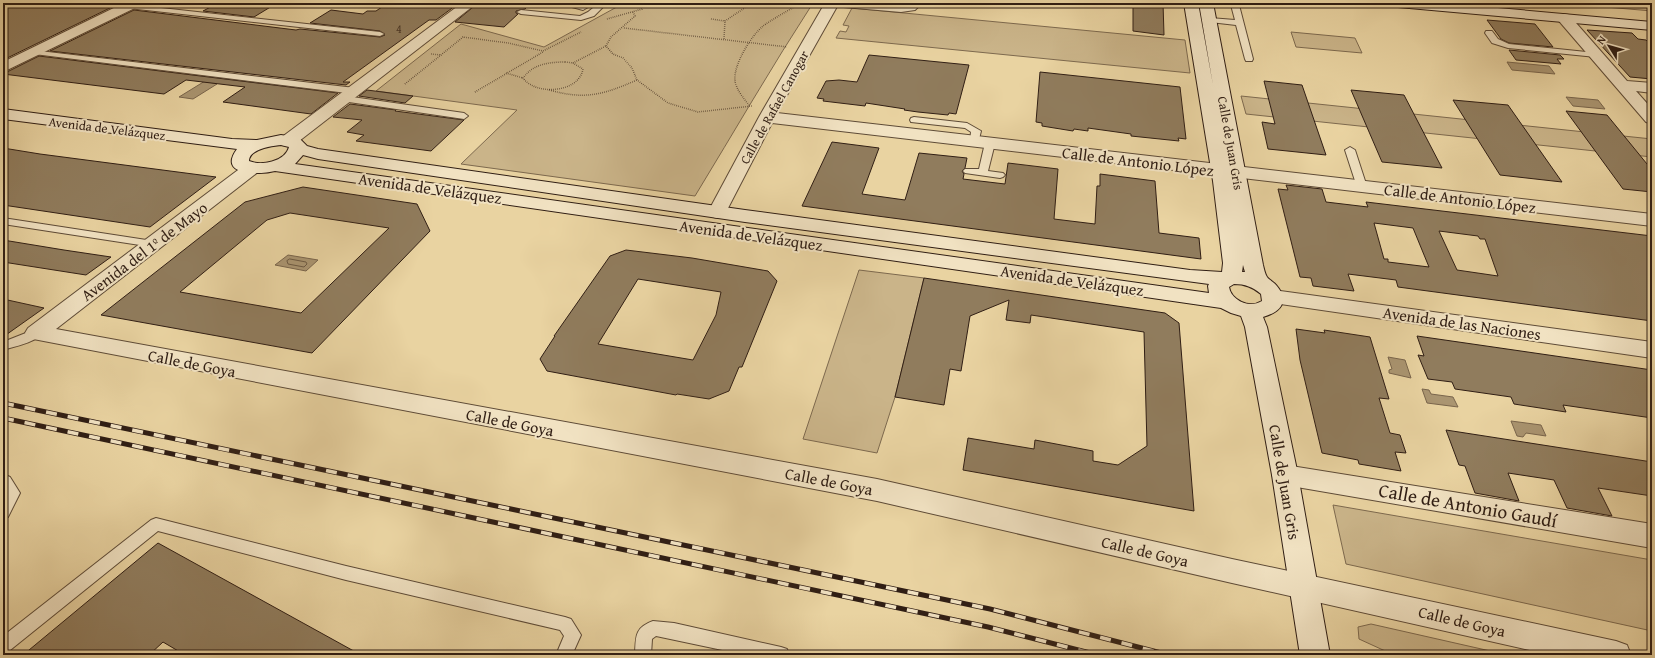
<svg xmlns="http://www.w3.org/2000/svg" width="1655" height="658" font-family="'Gentium Book Plus',serif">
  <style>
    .green { fill: #cab489; stroke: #7d694e }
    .water { fill: #aa9571; stroke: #79654c }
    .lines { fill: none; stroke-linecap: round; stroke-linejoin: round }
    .shore { stroke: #6d5a42; stroke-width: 1 }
    .building { fill: #907c5d; stroke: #301e14; fill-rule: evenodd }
    .lane-casing { stroke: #5e4b37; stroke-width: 2 }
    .street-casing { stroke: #5e4b37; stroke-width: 2 }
    .secondary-casing { stroke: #301e14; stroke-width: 2 }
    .path { stroke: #301e14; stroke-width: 1.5; stroke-dasharray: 0.5 1.5; stroke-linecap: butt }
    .lane { fill: #f1e2c2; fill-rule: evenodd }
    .street { fill: #f1e2c2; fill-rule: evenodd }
    .secondary { fill: #f1e2c2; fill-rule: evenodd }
    .rail-casing { stroke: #301e14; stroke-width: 5 }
    .rail { stroke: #f1e2c2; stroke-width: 3.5; stroke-dasharray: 11; stroke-linecap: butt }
    .labels { text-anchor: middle; stroke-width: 4; stroke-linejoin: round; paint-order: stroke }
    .far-number-label { font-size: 12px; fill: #483626 }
    .far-street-label { font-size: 13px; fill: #301e14; stroke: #f1e2c2 }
    .street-label { font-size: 16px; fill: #301e14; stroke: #f1e2c2 }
    .near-street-label { font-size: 19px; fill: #301e14; stroke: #f1e2c2 }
  </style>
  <rect width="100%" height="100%" fill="#e9d3a1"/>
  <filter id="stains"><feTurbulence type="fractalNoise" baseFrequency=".005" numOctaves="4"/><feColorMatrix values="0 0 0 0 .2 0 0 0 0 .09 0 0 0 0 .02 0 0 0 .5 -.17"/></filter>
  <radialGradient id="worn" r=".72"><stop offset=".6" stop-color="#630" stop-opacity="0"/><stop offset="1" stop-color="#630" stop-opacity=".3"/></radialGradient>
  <path class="green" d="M 624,3 L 813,3 C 772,66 734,132 695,196 L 461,164 L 517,110 L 376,91 L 461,24 L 544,47 Z
    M 1559,3 L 1652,3 L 1652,11 Z
    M 852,8 L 1185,40 L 1190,73 L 836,38 L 840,31 L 846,32 L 849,26 L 843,25 Z
    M 1291,32 L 1355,38 L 1362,53 L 1296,47 Z
    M 1241,96 L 1652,139 L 1652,157 L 1246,114 Z
    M 859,270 L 924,278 L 895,397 L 877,453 L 803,439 Z
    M 1333,505 L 1652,560 L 1652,631 L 1346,564 Z
    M 1371,624 L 1508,655 L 1394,655 L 1359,639 L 1358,627 Z"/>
  <path class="water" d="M 1507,62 L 1549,66 L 1555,74 L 1512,70 Z
    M 205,81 L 217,84 L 193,99 L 179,97 Z
    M 1566,97 L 1598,100 L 1605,109 L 1573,106 Z
    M 288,255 L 318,260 L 306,271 L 275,265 Z
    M 1388,357 L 1405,360 L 1411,378 L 1389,373 L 1389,370 L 1392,369 Z
    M 1422,389 L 1429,390 L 1431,394 L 1453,397 L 1458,407 L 1427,403 Z
    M 1511,421 L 1541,425 L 1546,436 L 1526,433 L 1523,437 L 1517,436 Z"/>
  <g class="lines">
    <path class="shore" d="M 290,259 L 306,262 L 307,264 L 304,267 L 288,264 L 287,261 Z"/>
  </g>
  <path class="building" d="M 3,3 L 116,3 L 109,7 L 112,7 L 3,60 Z
    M 218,3 L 277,3 L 254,17 L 203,11 Z
    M 388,3 L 459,3 L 436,20 L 429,20 L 343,82 L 350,82 L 346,85 L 50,51 L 134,10 L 296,30 L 300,29 L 380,37 L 385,35 L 380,31 L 310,23 L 331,10 L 363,14 L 367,11 L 376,11 Z
    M 478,3 L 531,3 L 525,9 L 516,11 L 516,13 L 518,14 L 504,27 L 455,22 Z
    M 1133,3 L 1163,3 L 1164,35 L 1133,31 Z
    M 1487,20 L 1535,24 L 1553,47 L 1509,43 L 1501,39 Z
    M 1587,30 L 1632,33 L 1638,39 L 1646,40 L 1652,46 L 1652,79 L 1630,77 Z
    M 1509,50 L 1560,55 L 1564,59 L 1557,59 L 1561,64 L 1516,60 Z
    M 869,55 L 969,65 L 956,114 L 949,113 L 948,115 L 918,112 L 904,110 L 905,109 L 866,103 L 865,106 L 823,101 L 824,99 L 817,98 L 826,81 L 839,80 L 857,82 Z
    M 39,56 L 338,93 L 311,114 L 223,102 L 245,87 L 186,80 L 164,94 L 3,74 Z
    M 1040,72 L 1180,87 L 1186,139 L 1178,138 L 1179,141 L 1131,136 L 1131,134 L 1088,128 L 1088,131 L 1074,129 L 1073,131 L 1042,126 L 1042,123 L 1036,122 Z
    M 1264,81 L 1302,85 L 1326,155 L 1268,149 L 1262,122 L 1275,124 Z
    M 367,90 L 413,96 L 405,103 L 359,96 Z
    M 1351,90 L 1404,95 L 1442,168 L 1382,162 Z
    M 1453,100 L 1508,105 L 1562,182 L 1500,175 Z
    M 350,104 L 396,110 L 395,111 L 464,120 L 431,151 L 356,141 L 364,135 L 347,132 L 362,120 L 333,117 Z
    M 1566,111 L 1607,115 L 1647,164 L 1652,164 L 1652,192 L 1623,189 Z
    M 832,142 L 879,148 L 862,194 L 905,200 L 919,153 L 967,158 L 965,168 L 962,171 L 964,174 L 963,179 L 1005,184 L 1008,163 L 1058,169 L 1054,219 L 1095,224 L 1097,186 L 1100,186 L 1100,174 L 1155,181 L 1159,233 L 1199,238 L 1201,259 L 802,206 Z
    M 3,148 L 40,154 L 216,177 L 150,227 L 3,205 Z
    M 1286,185 L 1322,189 L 1326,202 L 1368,207 L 1366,202 L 1652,236 L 1652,321 L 1398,287 L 1396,280 L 1348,274 L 1354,291 L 1313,286 L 1311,278 L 1300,277 L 1278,189 L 1288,190 ZM 1374,223 L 1413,228 L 1429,267 L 1388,262 L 1388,259 L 1384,259 ZM 1439,231 L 1478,236 L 1480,239 L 1485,239 L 1498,276 L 1457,270 Z
    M 303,187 L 417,204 L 430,231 L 312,353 L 101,315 L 245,202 ZM 290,213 L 389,228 L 301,313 L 180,292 L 267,220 Z
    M 3,240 L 64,250 L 111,257 L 86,275 L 3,262 Z
    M 626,250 L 692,258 L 768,271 L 777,281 L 742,367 L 739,367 L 729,391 L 709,399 L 677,394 L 676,395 L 547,371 L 540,359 L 555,336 L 554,336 L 610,256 ZM 638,279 L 721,292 L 716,315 L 693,360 L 598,344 Z
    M 924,278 L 1165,313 L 1179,323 L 1194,511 L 963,470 L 968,438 L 1034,449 L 1035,440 L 1093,451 L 1093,461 L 1118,465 L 1147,446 L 1144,332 L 1031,315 L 1030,323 L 1006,320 L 1009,300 L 970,316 L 961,371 L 950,369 L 944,405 L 895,397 Z
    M 3,299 L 44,308 L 3,337 Z
    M 1296,329 L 1325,333 L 1324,330 L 1370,337 L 1389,399 L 1379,398 L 1390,433 L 1400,435 L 1406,453 L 1395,452 L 1401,471 L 1359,464 L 1358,460 L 1322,453 L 1300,360 Z
    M 1417,336 L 1652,370 L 1652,418 L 1563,405 L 1566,412 L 1514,404 L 1511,397 L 1455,389 L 1452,382 L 1428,379 L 1418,355 L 1424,356 Z
    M 1446,430 L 1652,462 L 1652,496 L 1598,488 L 1612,516 L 1567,508 L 1554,480 L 1508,473 L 1519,501 L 1475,493 L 1465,466 L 1459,465 Z
    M 158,543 L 361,655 L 185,655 L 163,642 L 149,655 L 23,655 Z"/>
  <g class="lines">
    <defs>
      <path id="lane" d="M 586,3 L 595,3 L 583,10 L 572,7 C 575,3 582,6 586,3 Z
        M 599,3 L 607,3 L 594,16 L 581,20 L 521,14 L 517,12 L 521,10 L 580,16 L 588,12 Z
        M 829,3 L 901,8 C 909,6 914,3 922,3 L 915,10 L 901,12 L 832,6 L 829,6 Z
        M 1232,3 L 1238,3 L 1239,5 L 1253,59 L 1252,61 L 1246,61 L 1245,59 L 1236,25 L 1210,22 L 1206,20 L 1210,18 L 1235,20 L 1231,5 Z
        M 125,4 L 380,32 L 384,34 L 380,36 L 128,8 L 125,8 Z
        M 1486,31 L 1492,31 L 1498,39 L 1509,44 L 1596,53 L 1600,55 L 1596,57 L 1508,48 L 1492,43 L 1485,33 Z
        M 31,50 L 355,88 L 359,91 L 355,94 L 34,54 L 31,54 Z
        M 345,96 L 464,113 L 468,116 L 464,119 L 342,101 L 341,99 Z
        M 914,117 L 967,123 L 981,131 L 978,143 L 972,143 L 970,141 L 971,132 L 965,128 L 911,122 L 910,120 L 911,118 Z
        M 990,140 L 995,143 L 988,171 L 1003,173 L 1005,175 L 1003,177 L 1000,178 L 965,173 L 963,171 L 965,169 L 979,169 L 985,143 Z
        M 1350,147 L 1355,150 L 1367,187 L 1366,189 L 1358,189 L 1357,187 L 1345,150 Z
        M 3,218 L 153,241 L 158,244 L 153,247 L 3,224 Z
        M 36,329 L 40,330 L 42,333 C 37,342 13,347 3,350 L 3,342 Z
        M 3,474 L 10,477 L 20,493 L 8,517 L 3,519 L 3,499 L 6,493 L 3,490 Z
        M 156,518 L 346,566 L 565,617 L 571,619 L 581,635 L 572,655 L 556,655 L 564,636 L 560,630 L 346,580 L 158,531 L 9,651 L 3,654 L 3,636 L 151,520 Z
        M 653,621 L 674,623 L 781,647 L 787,649 L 789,655 L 746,655 L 656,636 L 652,639 L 651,655 L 635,655 C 636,637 634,628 653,621 Z"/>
      <path id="street" d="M 124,3 L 141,3 L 139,6 L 3,72 L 3,62 Z
        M 462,3 L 477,3 L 294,145 L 288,146 L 282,145 L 280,141 L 282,137 Z
        M 825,3 L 839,3 L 777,113 L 1652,214 L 1652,226 L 772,123 L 726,212 L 724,216 L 717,218 L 710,216 L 708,212 L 759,117 Z
        M 1564,14 L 1569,15 L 1627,81 L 1652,83 L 1652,93 L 1636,91 L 1652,109 L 1652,124 L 1646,122 L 1559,21 L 1557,18 L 1559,15 Z
        M 252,163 L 258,164 L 261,168 L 258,172 L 56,329 L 877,479 L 1232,559 L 1616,641 L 1627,645 L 1631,655 L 1552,655 L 1232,583 L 877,501 L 28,338 L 25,333 L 28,328 L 246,164 Z
        M 1273,290 L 1652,342 L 1652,358 L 1266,302 L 1262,297 L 1266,292 Z
        M 1285,465 L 1652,524 L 1652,548 L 1285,485 L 1276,482 L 1272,475 L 1276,468 Z"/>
      <path id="secondary" d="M 1184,3 L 1198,3 L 1213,85 L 1199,3 L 1213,3 L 1263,265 C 1264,269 1265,274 1267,277 C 1269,280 1274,282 1276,285 C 1290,301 1281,312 1263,317 L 1267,327 L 1298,475 L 1330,655 L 1300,655 L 1272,475 L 1245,327 L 1241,316 L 1231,313 L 1221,308 L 275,171 C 259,175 217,176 237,149 L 3,119 L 3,109 L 232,139 L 257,140 L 281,135 L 299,138 L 307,146 L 318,149 L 745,210 L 1190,270 L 1222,272 L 1223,263 L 1213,181 ZM 281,145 L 289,147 C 285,162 261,166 249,161 C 249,149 272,146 281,145 ZM 303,155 L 318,159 L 745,222 L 1209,284 L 1208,286 L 1209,293 L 295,164 ZM 1243,265 L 1245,272 L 1242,272 ZM 1234,284 C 1245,284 1253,287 1261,294 L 1262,301 C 1249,309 1231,300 1229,287 Z
        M 1391,3 L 1442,3 L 1652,22 L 1652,30 L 1398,7 L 1393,6 Z"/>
    </defs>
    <use href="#lane" class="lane-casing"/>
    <use href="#street" class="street-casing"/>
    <use href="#secondary" class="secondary-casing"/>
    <path class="path" d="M 633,12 L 635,16 L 611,37 L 606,46 L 613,54 L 623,58 L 632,68 L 637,80 L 668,103 L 698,112 L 752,106
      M 607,19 L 642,9 L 645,3
      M 711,19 L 725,21
      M 624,28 L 787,47
      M 724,39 L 725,21 L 752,3
      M 431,54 L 441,55 L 463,37 L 508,43 L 543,51 L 581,32
      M 565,62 L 573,63 L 583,69 C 579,93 536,96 523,78 C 533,64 549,62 565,62 Z
      M 573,63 L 606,46
      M 506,73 L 523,78
      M 405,84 L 441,55
      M 549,90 C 586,100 602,95 637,80
      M 475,92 L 543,52
      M 749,105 C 744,99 736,89 735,81 C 733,65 751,36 763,26 C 774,18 788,11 800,3"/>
    <use href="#lane" class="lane"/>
    <use href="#street" class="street"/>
    <use href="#secondary" class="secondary"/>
    <defs>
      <path id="rail" d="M 3,403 L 990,609 L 1169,655
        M 3,418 L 988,627 L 1098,655"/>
    </defs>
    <use href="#rail" class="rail-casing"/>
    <use href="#rail" class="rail"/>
  </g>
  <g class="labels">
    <g class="far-number-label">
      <text x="399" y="33">4</text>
    </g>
    <g class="far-street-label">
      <text transform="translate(774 107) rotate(-61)" y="5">Calle de Rafael Canogar</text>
      <text transform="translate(107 128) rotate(7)" y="5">Avenida de Velázquez</text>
      <text transform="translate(1231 143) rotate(80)" y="5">Calle de Juan Gris</text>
    </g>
    <g class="street-label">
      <text transform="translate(1138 161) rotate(7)" y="6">Calle de Antonio López</text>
      <text transform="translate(430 188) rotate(8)" y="6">Avenida de Velázquez</text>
      <text transform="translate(1460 198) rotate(7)" y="6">Calle de Antonio López</text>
      <text transform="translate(751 235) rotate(8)" y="6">Avenida de Velázquez</text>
      <text transform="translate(144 251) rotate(-37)" y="6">Avenida del 1º de Mayo</text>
      <text transform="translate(1072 280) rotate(8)" y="6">Avenida de Velázquez</text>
      <text transform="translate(1462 323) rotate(8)" y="6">Avenida de las Naciones</text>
      <text transform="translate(192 363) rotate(11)" y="6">Calle de Goya</text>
      <text transform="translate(510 422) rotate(11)" y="6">Calle de Goya</text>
      <text transform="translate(829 481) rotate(11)" y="6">Calle de Goya</text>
      <text transform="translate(1285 482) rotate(80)" y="6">Calle de Juan Gris</text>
      <text transform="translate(1145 551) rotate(13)" y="6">Calle de Goya</text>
      <text transform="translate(1462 621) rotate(13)" y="6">Calle de Goya</text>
    </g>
    <g class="near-street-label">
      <text transform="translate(1468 505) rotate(10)" y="7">Calle de Antonio Gaudí</text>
    </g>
  </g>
  <rect width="1655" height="658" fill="none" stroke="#e9d3a1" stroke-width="16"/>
  <rect x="4" y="4" width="1647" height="650" fill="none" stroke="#301e14" stroke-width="2"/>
  <rect x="8" y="8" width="1639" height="642" fill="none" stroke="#301e14"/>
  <g transform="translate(1609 46) rotate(307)" stroke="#f1e2c2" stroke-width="3" paint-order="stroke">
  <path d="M0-3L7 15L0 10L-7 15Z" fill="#301e14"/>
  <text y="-6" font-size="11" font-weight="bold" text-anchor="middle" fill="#301e14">N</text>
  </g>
  <rect width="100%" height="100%" filter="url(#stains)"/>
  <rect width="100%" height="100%" fill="url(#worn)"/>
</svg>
